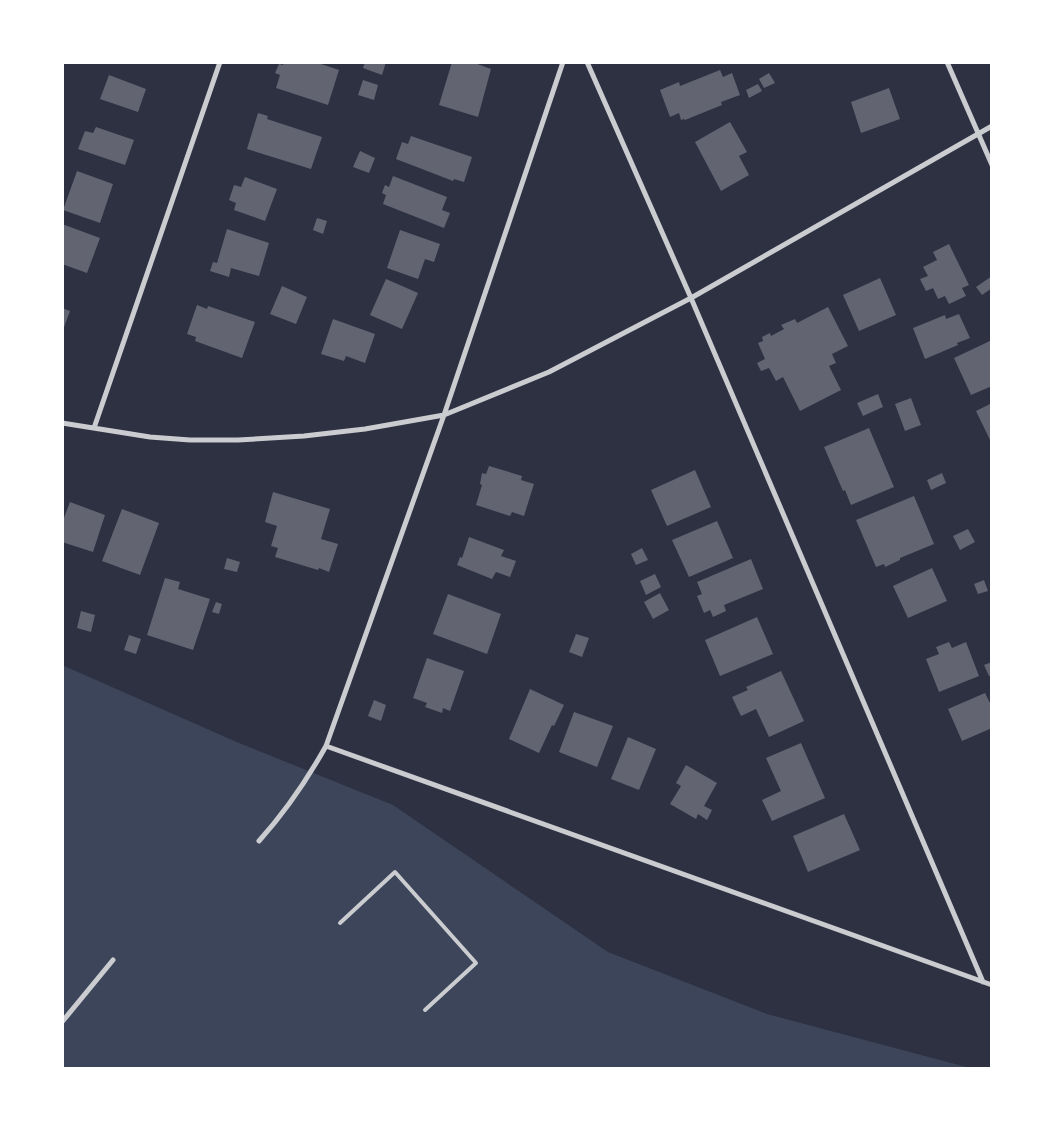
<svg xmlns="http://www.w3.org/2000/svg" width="1054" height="1131" font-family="'PT Sans Narrow',sans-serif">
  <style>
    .green { fill: #3c4559 }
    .building { fill: #626471 }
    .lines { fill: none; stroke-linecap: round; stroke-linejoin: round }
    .service { stroke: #caccd0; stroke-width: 4 }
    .minor { stroke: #caccd0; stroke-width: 5 }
  </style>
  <rect width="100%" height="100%" fill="#2d3142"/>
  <path class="green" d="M 62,665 L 239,743 L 393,805 L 608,952 L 767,1014 L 970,1068 L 63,1068 Z"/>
  <path class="building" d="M 284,62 L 315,62 L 339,70 L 328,105 L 276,88 L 280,75 L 275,73 L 279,64 L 283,65 Z
    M 365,62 L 386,62 L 382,75 L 363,68 Z
    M 452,62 L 472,62 L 491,69 L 478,117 L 439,105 Z
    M 720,70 L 723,77 L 732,73 L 740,95 L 721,102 L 722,105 L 685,120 L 684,119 L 681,120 L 679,113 L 670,117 L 660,90 L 679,82 L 680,86 Z
    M 769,73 L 775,83 L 764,88 L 759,79 Z
    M 109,75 L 146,89 L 138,112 L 100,99 Z
    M 363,80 L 378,85 L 374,100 L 358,95 Z
    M 758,84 L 762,91 L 749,98 L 746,90 Z
    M 889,88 L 900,119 L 861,133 L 851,102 Z
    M 258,113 L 268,116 L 267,119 L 322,137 L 311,169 L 247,149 Z
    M 730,122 L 747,152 L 739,156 L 749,175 L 721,191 L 695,142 Z
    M 96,127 L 134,140 L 125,165 L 78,149 L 85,131 L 93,133 Z
    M 411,136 L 472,157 L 464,182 L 454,179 L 453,181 L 396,159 L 402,142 L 408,144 Z
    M 360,151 L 375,158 L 369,173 L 353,167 Z
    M 77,171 L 113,184 L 100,223 L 63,210 Z
    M 393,176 L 447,197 L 442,210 L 450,213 L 444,228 L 383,204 L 386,195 L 382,193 L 385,185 L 389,187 Z
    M 245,177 L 277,189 L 265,221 L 234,210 L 236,203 L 229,200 L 234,185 L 241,187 Z
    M 317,218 L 327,221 L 323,234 L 313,230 Z
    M 62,224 L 100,238 L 87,273 L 62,264 Z
    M 227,229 L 269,243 L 259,276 L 231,268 L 229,277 L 210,271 L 213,262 L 217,263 Z
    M 400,230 L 440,244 L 434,262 L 425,259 L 418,279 L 387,268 Z
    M 949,244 L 969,285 L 962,288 L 966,296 L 949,304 L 945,296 L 938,299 L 933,288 L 926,291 L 920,279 L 928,276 L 923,267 L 937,260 L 933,252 Z
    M 992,276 L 992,288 L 982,295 L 976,287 Z
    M 880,278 L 896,315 L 859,331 L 843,295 Z
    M 386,279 L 418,293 L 402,329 L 370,315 Z
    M 282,286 L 307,297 L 296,324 L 270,314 Z
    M 197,305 L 207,309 L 208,306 L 255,322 L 242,358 L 195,341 L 196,337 L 187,334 Z
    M 828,307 L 848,346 L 832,354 L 836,363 L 829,366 L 841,390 L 800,411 L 783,377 L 776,381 L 769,368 L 761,371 L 757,363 L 765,359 L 758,343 L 763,341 L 762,337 L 770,333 L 771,336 L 784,329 L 781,325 L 795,319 L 797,323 Z
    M 62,308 L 70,311 L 63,330 L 62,330 Z
    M 959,314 L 970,338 L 957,343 L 958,345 L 925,359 L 913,328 L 945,315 L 946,319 Z
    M 333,319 L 375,334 L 365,363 L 346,356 L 344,361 L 321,354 Z
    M 992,340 L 992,386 L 971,395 L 954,358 Z
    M 878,394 L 883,407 L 863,416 L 857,403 Z
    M 911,398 L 921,425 L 905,431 L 895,404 Z
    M 992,403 L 992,444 L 976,411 Z
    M 869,428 L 894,487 L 851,505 L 845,490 L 843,491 L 824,447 Z
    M 489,466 L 522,476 L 521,480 L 534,484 L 524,516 L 512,512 L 510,516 L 476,505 L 482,485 L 480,484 L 482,473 L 486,474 Z
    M 695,470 L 711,507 L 667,526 L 651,490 Z
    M 942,473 L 946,483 L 931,490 L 927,480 Z
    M 273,492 L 330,509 L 321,539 L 338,544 L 329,572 L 319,568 L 318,570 L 275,557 L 278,548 L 271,546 L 277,526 L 265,522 Z
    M 914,496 L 934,544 L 900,558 L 900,560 L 885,567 L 884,564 L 876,567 L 856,520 Z
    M 70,502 L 105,515 L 93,552 L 62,542 L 62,523 Z
    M 122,509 L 159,523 L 140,575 L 102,561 Z
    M 717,521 L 733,558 L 689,577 L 672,540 Z
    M 968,529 L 975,542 L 960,550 L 953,536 Z
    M 469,537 L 504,550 L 501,556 L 516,561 L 510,577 L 496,572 L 492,579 L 457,565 L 460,557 L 462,558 Z
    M 642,548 L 648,560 L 636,565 L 631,554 Z
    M 227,558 L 240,562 L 237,572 L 224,569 Z
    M 751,559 L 763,589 L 724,605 L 726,611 L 713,617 L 710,610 L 704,613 L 697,596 L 702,594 L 697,582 Z
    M 932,568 L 947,601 L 908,618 L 893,586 Z
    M 655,574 L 661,587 L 646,595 L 640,581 Z
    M 165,578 L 180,582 L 178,589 L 210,599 L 193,650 L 147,635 Z
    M 984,580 L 988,591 L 978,594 L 974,584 Z
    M 660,593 L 669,610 L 653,619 L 644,602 Z
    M 448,594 L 501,614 L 487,654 L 433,634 Z
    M 216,602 L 222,604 L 219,614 L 212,612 Z
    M 81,611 L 95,615 L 91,632 L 77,628 Z
    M 757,617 L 773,654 L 720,676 L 705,640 Z
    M 576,634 L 589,638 L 582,657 L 569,652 Z
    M 129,635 L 141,639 L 136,654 L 124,650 Z
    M 949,642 L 952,648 L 966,642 L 979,676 L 939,692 L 926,659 L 939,654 L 936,647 Z
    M 427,658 L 464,671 L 450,711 L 443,708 L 442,713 L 425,707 L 427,703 L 413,698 Z
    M 992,662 L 992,675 L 989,676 L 984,665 Z
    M 781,671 L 804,721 L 769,737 L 756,709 L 741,716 L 732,697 L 748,690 L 746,687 Z
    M 530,689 L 564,705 L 554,726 L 552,725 L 539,753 L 509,739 Z
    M 985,693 L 992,707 L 992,728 L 962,741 L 948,709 Z
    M 374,700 L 386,705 L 381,721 L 368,716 Z
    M 574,712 L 613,726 L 597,767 L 559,752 Z
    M 628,737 L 656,749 L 639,790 L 611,779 Z
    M 801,743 L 825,798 L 772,821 L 762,800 L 781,791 L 766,758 Z
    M 686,765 L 717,783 L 704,806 L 712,810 L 707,820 L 698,814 L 696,819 L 670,804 L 681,786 L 676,783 Z
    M 844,814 L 860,850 L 808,872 L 793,836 Z"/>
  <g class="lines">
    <path class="service" d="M 340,923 L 395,872 L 476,963 L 425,1010"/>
    <path class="minor" d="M 587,62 L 691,298 L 983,982
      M 947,62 L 992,165
      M 62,423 L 150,437 L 190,440 L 238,440 L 304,436 L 365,429 L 444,415 L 549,372 L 691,298 L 992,126
      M 94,428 L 220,62
      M 326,746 L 992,985
      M 259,841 C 285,812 307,780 326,746 L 444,415 L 563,62
      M 62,1022 L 113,960"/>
  </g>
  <rect width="1054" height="1131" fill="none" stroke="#ffffff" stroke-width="128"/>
</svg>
